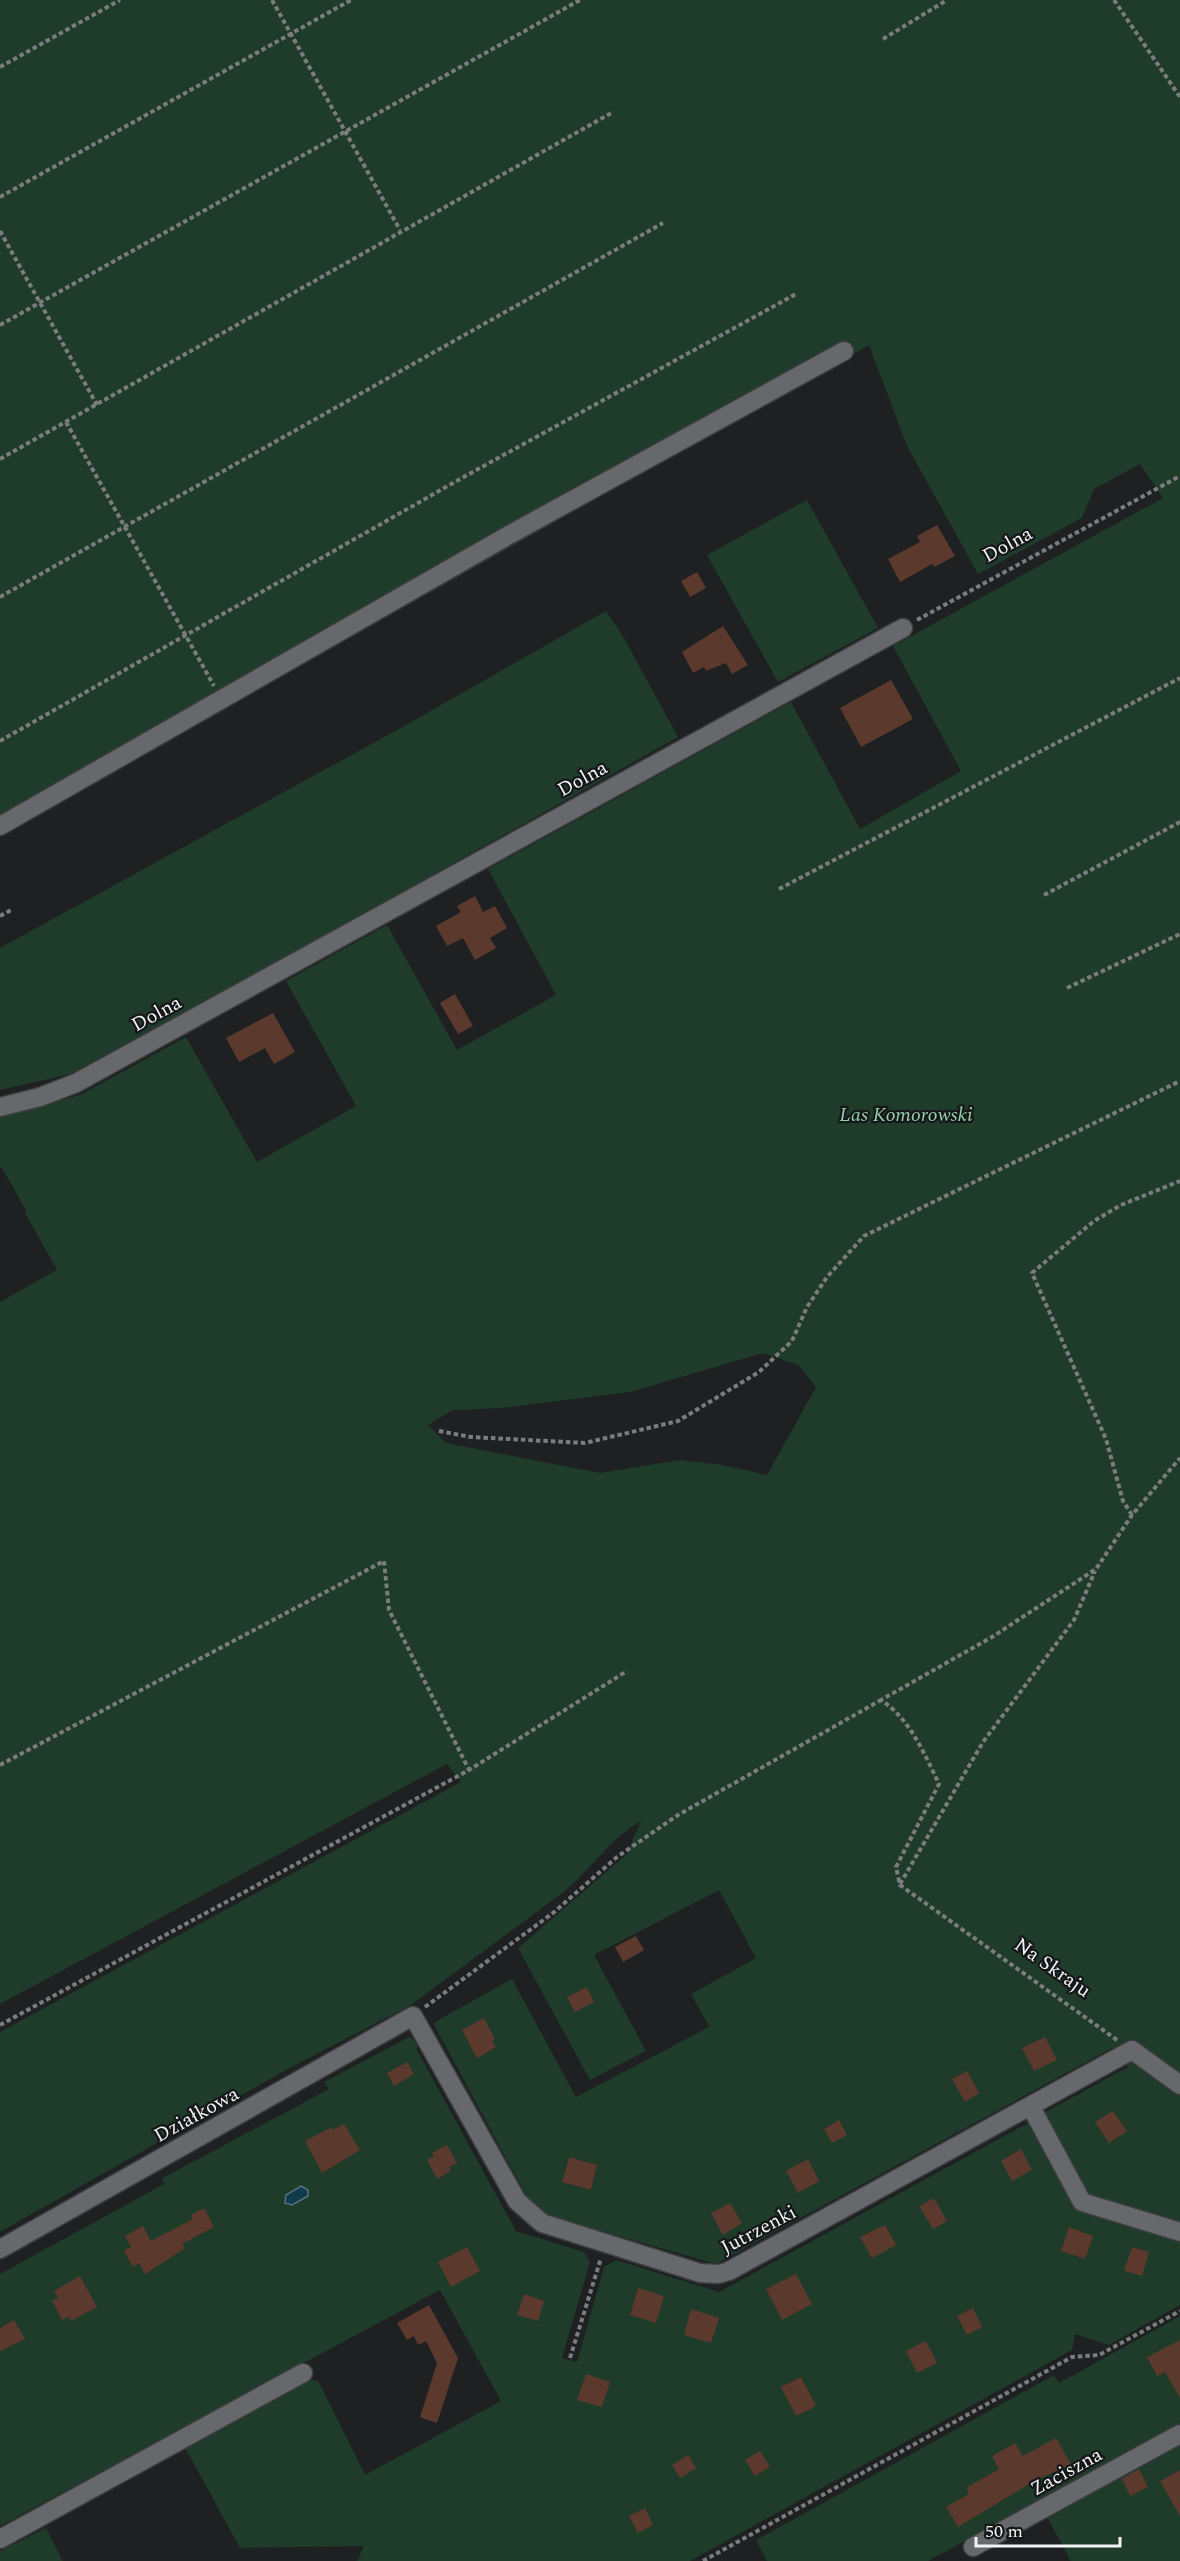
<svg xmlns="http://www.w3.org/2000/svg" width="1180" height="2561" font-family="Spectral,serif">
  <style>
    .green { fill: #1f3b2a; fill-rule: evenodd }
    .water { fill: #113a4b; stroke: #54727e; stroke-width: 1.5 }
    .building { fill: #5c392d }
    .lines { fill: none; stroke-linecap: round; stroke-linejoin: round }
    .minor-casing { stroke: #3b3d3f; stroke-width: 21 }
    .path { stroke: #7a7c7e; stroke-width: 4; stroke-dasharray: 4.5 3; stroke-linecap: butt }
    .minor { stroke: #66686b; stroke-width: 18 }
    .labels { text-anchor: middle; stroke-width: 4.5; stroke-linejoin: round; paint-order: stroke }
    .street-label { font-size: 20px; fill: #f2f3f5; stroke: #151719 }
    .park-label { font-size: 20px; font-style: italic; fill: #95d1a9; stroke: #151719 }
  </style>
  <rect width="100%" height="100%" fill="#1e2022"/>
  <path class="green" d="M 0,0 L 1180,0 L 1180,2223 L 1088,2196 L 1042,2114 L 1128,2067 L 1112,2048 L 716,2264 L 535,2212 L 433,2023 L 512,1979 L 576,2097 L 709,2027 L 691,1994 L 756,1958 L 719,1890 L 594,1955 L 646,2051 L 590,2080 L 518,1948 L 626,1855 L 641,1821 C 611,1838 591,1869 565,1891 L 411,2005 L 286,2070 L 0,2232 L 0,2032 L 461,1782 L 447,1764 L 0,2004 L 0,1302 L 57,1270 L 25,1213 L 26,1210 L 2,1168 L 0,1168 L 0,1113 L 27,1109 L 80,1095 L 186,1037 L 257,1162 L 356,1106 L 286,981 L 387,925 L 457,1050 L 556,995 L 488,869 L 791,702 L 860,829 L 961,771 L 893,646 L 1163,498 L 1140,464 L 1094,489 L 1082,518 L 978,574 L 907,446 L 869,345 L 0,835 ZM 763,1353 L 798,1365 L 816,1387 L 767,1475 L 723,1465 L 680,1460 L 600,1473 L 446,1443 L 428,1425 L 453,1410 L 502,1408 L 630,1392 ZM 569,2157 L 597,2165 L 591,2190 L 562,2182 Z
    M 807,500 L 878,628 L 778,682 L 707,555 Z
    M 606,611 L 624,638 L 678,737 L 272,965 L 70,1074 L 0,1090 L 0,948 L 404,726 Z
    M 409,2037 L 417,2041 L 417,2050 L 516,2231 L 584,2252 L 590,2262 L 562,2358 L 577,2362 L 604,2267 L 616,2260 L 719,2292 L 1028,2123 L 1077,2209 L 1180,2240 L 1180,2305 L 1109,2345 L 1075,2334 L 1072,2350 L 690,2561 L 357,2561 L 364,2546 L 240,2548 L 184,2446 L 309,2380 L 318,2381 L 365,2475 L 501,2401 L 440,2290 L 0,2526 L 0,2274 L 164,2184 L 161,2179 L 329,2089 L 324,2082 Z
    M 1180,2316 L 1180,2424 L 928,2561 L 767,2561 L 756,2540 L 1054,2375 L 1059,2383 Z
    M 1180,2444 L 1180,2561 L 1071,2561 L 1047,2517 Z
    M 46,2528 L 63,2561 L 0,2561 L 0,2551 Z"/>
  <path class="water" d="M 301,2186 L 308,2190 L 308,2196 L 292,2205 L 285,2203 L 286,2195 Z"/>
  <path class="building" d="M 937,525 L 955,556 L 934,567 L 932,564 L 900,582 L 888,559 L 920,542 L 917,536 Z
    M 697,572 L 706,588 L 690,597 L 681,581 Z
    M 723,626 L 748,665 L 732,674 L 726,663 L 706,671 L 704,667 L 693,673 L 682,652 Z
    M 891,680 L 913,719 L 861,747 L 840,708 Z
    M 475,896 L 483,912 L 495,906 L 507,928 L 490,938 L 496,948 L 475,960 L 463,938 L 447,946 L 436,926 L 461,912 L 457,906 Z
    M 455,994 L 473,1026 L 458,1034 L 440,1003 Z
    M 273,1013 L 295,1052 L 274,1064 L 265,1048 L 239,1062 L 226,1038 Z
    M 636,1936 L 644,1950 L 623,1962 L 615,1947 Z
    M 587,1987 L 594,2002 L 575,2012 L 567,1997 Z
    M 484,2018 L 495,2039 L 492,2041 L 496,2047 L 477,2058 L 462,2030 Z
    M 1045,2037 L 1057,2060 L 1034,2071 L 1022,2048 Z
    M 407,2062 L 414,2074 L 394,2086 L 387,2073 Z
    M 967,2071 L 979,2093 L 965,2102 L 952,2079 Z
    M 1113,2111 L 1127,2131 L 1109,2143 L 1095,2122 Z
    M 839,2120 L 847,2135 L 832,2143 L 824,2129 Z
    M 344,2124 L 360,2150 L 322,2173 L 305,2141 L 332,2127 L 333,2130 Z
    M 447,2145 L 457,2163 L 449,2167 L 451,2171 L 437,2179 L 427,2160 L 434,2156 L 432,2153 Z
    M 1021,2149 L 1032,2170 L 1012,2181 L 1001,2161 Z
    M 569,2157 L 597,2165 L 591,2190 L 562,2182 Z
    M 808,2159 L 819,2181 L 798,2193 L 786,2171 Z
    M 934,2198 L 947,2221 L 933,2229 L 919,2206 Z
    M 730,2203 L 742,2223 L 723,2235 L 711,2213 Z
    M 204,2208 L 214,2227 L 182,2244 L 185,2248 L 145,2274 L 139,2263 L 133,2267 L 124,2251 L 131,2247 L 125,2236 L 143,2226 L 151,2241 L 193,2219 L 191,2215 Z
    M 885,2225 L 896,2245 L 872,2258 L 860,2237 Z
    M 1069,2227 L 1093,2236 L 1085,2259 L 1061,2251 Z
    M 467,2247 L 480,2271 L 451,2287 L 438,2262 Z
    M 1132,2247 L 1149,2252 L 1142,2276 L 1124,2271 Z
    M 796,2274 L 812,2304 L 782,2320 L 766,2289 Z
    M 80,2276 L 97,2307 L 71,2321 L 69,2317 L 62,2320 L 52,2301 L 58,2298 L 54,2291 Z
    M 638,2288 L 664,2296 L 656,2323 L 630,2315 Z
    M 524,2294 L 544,2301 L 538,2321 L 517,2315 Z
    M 429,2305 L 458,2358 L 437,2423 L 420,2417 L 437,2363 L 426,2341 L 418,2345 L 414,2336 L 407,2340 L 397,2323 Z
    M 973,2308 L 982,2327 L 967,2335 L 957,2316 Z
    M 691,2309 L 719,2318 L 711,2343 L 684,2335 Z
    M 14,2320 L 25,2339 L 0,2351 L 0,2328 Z
    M 1180,2340 L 1180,2398 L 1165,2372 L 1157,2376 L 1147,2357 Z
    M 926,2341 L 937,2363 L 917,2373 L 906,2351 Z
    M 586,2374 L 610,2382 L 602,2407 L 577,2400 Z
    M 801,2377 L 816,2406 L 796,2416 L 781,2387 Z
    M 1056,2438 L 1071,2464 L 1034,2481 L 958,2527 L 946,2507 L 969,2494 L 966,2488 L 999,2469 L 992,2456 L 1015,2443 L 1023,2456 Z
    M 760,2451 L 770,2467 L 755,2476 L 745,2460 Z
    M 688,2455 L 696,2468 L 680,2478 L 672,2465 Z
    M 1139,2469 L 1148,2487 L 1130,2496 L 1122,2479 Z
    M 1180,2470 L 1180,2516 L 1160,2481 Z
    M 645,2508 L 653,2525 L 638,2533 L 629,2516 Z"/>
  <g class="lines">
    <defs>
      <path id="minor" d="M 0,826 L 507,536 L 844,351
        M 0,1107 L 40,1097 L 76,1083 L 903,628
        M 1031,2107 L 1082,2202 L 1180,2232
        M 0,2249 L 413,2016 L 517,2201 L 542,2223 L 700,2273 L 719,2274 L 729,2271 L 1132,2050 L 1180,2085
        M 0,2539 L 303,2373
        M 973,2547 L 1180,2434"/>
    </defs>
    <use href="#minor" class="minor-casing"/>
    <path class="path" d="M 272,0 L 400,230
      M 1114,0 L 1180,97
      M 883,39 L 947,0
      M 0,67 L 120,0
      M 0,197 L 351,0
      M 0,231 L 97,405
      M 0,325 L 580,0
      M 66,422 L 214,686
      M 0,459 L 613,112
      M 0,597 L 663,223
      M 917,620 L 1180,476
      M 0,741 L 460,479 L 796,294
      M 779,889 L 1180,678
      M 1044,895 L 1180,822
      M 0,916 L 13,909
      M 1067,988 L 1180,934
      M 439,1431 L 471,1437 L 585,1443 L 678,1421 L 759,1372 L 792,1341 L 807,1307 L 827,1277 L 864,1236 L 1180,1081
      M 1132,1515 L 1123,1501 L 1106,1439 L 1032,1273 L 1094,1221 L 1121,1205 L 1180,1181
      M 0,1765 L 384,1561 L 389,1610 L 469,1770
      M 900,1884 L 983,1742 L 1074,1620 L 1095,1571
      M 425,2007 L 553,1913 L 617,1857 L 678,1815 L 881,1700
      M 0,2025 L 469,1770 L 627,1671
      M 1117,2040 L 900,1885 L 896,1867 L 939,1784 C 924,1753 910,1719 881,1700 L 992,1637 L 1096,1569 L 1132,1515 L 1180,1458
      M 570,2358 L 601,2258
      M 703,2561 L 1072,2357 L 1099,2355 L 1180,2311"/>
    <use href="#minor" class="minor"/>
  </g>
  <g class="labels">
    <g class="street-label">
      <text transform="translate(1007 544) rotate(-29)" y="7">Dolna</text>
      <text transform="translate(582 778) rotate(-29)" y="7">Dolna</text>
      <text transform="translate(156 1013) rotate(-29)" y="7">Dolna</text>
      <text transform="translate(1053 1967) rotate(35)" y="7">Na Skraju</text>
      <text transform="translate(196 2114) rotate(-29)" y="7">Działkowa</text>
      <text transform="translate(758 2229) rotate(-28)" y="7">Jutrzenki</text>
      <text transform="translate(1066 2471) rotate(-29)" y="7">Zaciszna</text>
    </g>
    <g class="park-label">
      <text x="906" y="1121">Las Komorowski</text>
    </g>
  </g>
  <path d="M976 2537v9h144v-9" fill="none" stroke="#f2f3f5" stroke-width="3"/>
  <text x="985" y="2537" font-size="18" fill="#f2f3f5" stroke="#151719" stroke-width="4.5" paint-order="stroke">50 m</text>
</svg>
